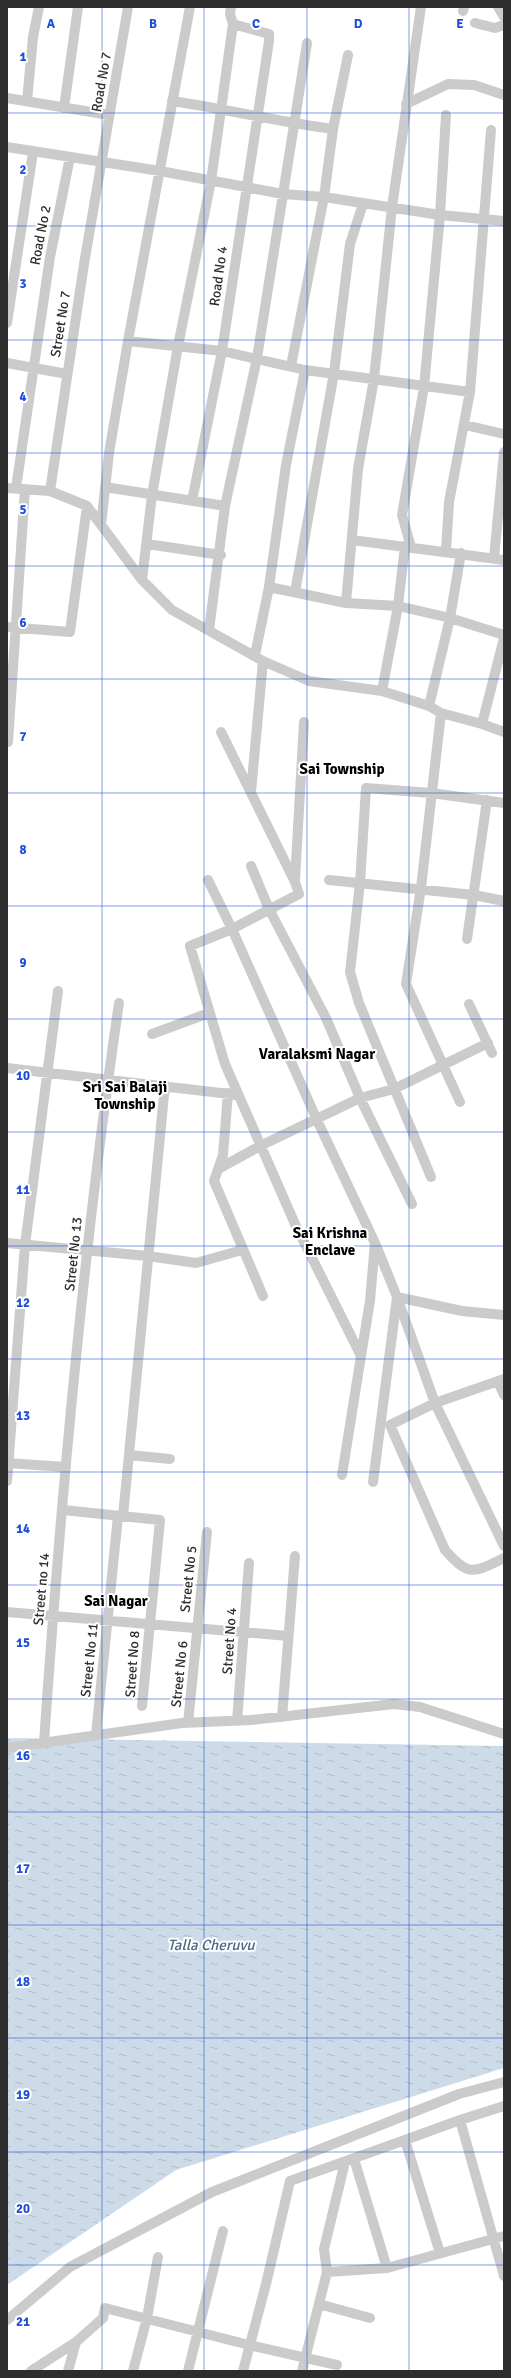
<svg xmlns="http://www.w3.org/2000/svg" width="511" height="2378" font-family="Signika,sans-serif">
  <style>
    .water { fill: url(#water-ripples) }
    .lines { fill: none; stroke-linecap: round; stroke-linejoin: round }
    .minor { stroke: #cbcbcb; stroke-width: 10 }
    .grid { fill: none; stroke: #1d4ed8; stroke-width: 1; stroke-opacity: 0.55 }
    .labels { text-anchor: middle; stroke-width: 4; stroke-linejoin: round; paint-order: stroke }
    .street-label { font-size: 14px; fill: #2e2e2e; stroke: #fff }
    .neighbourhood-label { font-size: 15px; font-weight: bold; fill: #000; stroke: #fff }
    .water-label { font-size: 15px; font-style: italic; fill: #476886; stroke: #fff }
    .grid-label { font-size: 13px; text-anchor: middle; font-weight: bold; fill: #1d4ed8; stroke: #fff; stroke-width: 4; stroke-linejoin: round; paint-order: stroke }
  </style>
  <defs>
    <pattern id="water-ripples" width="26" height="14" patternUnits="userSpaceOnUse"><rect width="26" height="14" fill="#cddae7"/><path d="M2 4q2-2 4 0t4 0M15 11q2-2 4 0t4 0" fill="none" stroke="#b0bbc6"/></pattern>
  </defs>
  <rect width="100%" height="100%" fill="#fff"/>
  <path class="water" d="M 7,1738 L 504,1746 L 504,2068 L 176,2170 L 7,2285 Z"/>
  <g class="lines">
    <path class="minor" d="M 498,7 L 504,17
      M 463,11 L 464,7
      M 475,23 L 495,28 L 504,25
      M 7,98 L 109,115
      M 27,101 L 33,37 L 39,7
      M 172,101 C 226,109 279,122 333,129
      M 406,104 L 448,84 L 474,85 L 504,95
      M 64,108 L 78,7
      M 7,147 L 160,171 L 283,194 L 324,197 L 440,215 L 504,221
      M 7,323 L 33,152
      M 128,341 L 222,351 L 305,370 L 470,392
      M 7,363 L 67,374
      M 291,366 L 324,197 L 333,129 L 348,55
      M 465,425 L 504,434
      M 105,487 L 225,506
      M 7,488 L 50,491 L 87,506 L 142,580 L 172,610 L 263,661 L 309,681 L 382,691 L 429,706 L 441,713 L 482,724 L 504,732
      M 16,488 L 50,257 L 70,157
      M 50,491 L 84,264 L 128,7
      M 192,501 L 222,351 L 269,41 L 269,34 L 233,24 L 230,14 L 231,7
      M 101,525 L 109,453 L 128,341 L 190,7
      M 352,540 L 504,560
      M 147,544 L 221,555
      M 411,547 L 402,515 L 424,387 L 440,215 L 446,115
      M 446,551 L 449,502 L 470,392 L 491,130
      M 494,558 L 504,452
      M 142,580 L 152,495 L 178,346 L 211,181 L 233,24
      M 269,587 L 286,465 L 305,370
      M 295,592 L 334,373 L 350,244 L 363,204
      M 346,603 L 358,469 L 374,379 L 392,207 L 421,7
      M 7,627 L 70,632 L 87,506
      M 209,630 L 225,506 L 257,358 L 307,43
      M 255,655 L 269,587 L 346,603 L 398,606 L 450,618 L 504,635
      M 382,691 L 398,606 L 405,546
      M 429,706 L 450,618 L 461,553
      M 441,713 L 421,888 L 406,984 L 460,1102
      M 482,724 L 504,638
      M 221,732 L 295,882 L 299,894 L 232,929 L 190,946 L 225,1064 L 295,1224 L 361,1356 L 342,1475
      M 8,742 L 25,489
      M 251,792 L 263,661
      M 251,866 L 269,909 L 326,1018 L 360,1098 L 412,1204
      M 208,880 L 232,929 L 317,1120 L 375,1243 L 370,1301 L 361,1356
      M 295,880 L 304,722
      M 329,880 L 474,895 L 504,901
      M 467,939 L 487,800
      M 469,1004 L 492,1053
      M 152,1034 L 209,1013
      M 7,1068 L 238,1095
      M 228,1093 L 223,1155 L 214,1181 L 263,1296
      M 218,1169 L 260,1146 L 360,1098 L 394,1089 L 488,1043
      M 431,1177 L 359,1003 L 350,972 L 360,883 L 366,788 L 431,793 L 504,803
      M 7,1243 L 148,1256 L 196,1263 L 242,1250
      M 376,1245 L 397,1297 L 435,1403 L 504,1546
      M 504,1379 L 435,1403 L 390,1425 L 445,1550 C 469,1577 473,1573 504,1558
      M 498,1382 L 504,1395
      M 129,1455 L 170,1459
      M 7,1463 L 66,1467
      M 7,1481 L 25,1245 L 58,991
      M 373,1482 L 397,1297 L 462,1311 L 504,1315
      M 63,1510 L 160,1520 L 142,1706
      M 123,1516 L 165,1085
      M 7,1612 L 288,1636
      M 282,1717 L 295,1556
      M 237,1721 L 249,1563
      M 188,1723 L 207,1532
      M 96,1735 L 118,1516
      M 44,1742 C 61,1495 83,1248 119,1003
      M 7,1748 L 182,1723 L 251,1720 L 394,1704 L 420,1707 L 504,1734
      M 504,2106 L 460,2120 L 504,2276
      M 354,2159 L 387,2268
      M 440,2253 L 405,2140 L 460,2120
      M 327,2272 L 324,2249 L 345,2162
      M 319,2304 L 370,2318
      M 7,2320 L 70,2267 L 212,2192 L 459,2094 L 504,2082
      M 31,2371 L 76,2342
      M 68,2371 L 76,2342 L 103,2318 L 105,2308 L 249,2345 L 337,2365
      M 133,2371 L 147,2318 L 158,2257
      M 188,2371 L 223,2231
      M 243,2371 L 266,2284 L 290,2181 L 405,2140
      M 302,2371 L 327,2272 L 387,2268 L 504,2236"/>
  </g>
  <path class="grid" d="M 102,7 L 102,2371M 204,7 L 204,2371M 307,7 L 307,2371M 409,7 L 409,2371M 7,113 L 504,113M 7,226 L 504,226M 7,340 L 504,340M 7,453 L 504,453M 7,566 L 504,566M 7,679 L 504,679M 7,793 L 504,793M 7,906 L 504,906M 7,1019 L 504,1019M 7,1132 L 504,1132M 7,1246 L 504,1246M 7,1359 L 504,1359M 7,1472 L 504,1472M 7,1585 L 504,1585M 7,1699 L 504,1699M 7,1812 L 504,1812M 7,1925 L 504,1925M 7,2038 L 504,2038M 7,2152 L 504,2152M 7,2265 L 504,2265"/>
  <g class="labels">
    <g class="street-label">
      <text transform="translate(101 82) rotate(-80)" y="5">Road No 7</text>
      <text transform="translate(40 235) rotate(-79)" y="5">Road No 2</text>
      <text transform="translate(218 276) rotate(-82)" y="5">Road No 4</text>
      <text transform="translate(60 324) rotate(-81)" y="5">Street No 7</text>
      <text transform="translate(73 1254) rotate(-84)" y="5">Street No 13</text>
      <text transform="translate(188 1579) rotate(-84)" y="5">Street No 5</text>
      <text transform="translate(41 1589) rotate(-85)" y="5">Street no 14</text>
      <text transform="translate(229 1641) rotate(-86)" y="5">Street No 4</text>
      <text transform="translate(89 1660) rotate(-84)" y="5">Street No 11</text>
      <text transform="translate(132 1664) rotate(-86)" y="5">Street No 8</text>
      <text transform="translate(179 1674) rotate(-84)" y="5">Street No 6</text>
    </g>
    <g class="neighbourhood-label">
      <text x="342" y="774">Sai Township</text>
      <text x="317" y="1059">Varalaksmi Nagar</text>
      <text x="125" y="1092">Sri Sai Balaji<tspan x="125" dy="17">Township</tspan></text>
      <text x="330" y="1238">Sai Krishna<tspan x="330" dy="17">Enclave</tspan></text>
      <text x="116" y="1606">Sai Nagar</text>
    </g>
    <g class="water-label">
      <text x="211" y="1950">Talla Cheruvu</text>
    </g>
  </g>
  <g class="grid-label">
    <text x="51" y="28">A</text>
    <text x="153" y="28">B</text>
    <text x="256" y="28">C</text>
    <text x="358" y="28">D</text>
    <text x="460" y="28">E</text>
    <text x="23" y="61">1</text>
    <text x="23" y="174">2</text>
    <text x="23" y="288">3</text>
    <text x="23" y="401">4</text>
    <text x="23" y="514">5</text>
    <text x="23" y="627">6</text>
    <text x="23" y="741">7</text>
    <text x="23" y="854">8</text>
    <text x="23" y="967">9</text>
    <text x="23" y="1080">10</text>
    <text x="23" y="1194">11</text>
    <text x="23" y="1307">12</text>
    <text x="23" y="1420">13</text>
    <text x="23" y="1533">14</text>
    <text x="23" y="1647">15</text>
    <text x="23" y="1760">16</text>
    <text x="23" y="1873">17</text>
    <text x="23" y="1986">18</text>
    <text x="23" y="2099">19</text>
    <text x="23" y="2213">20</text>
    <text x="23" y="2326">21</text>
  </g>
  <rect width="511" height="2378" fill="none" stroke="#2e2e2e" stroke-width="16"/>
</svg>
